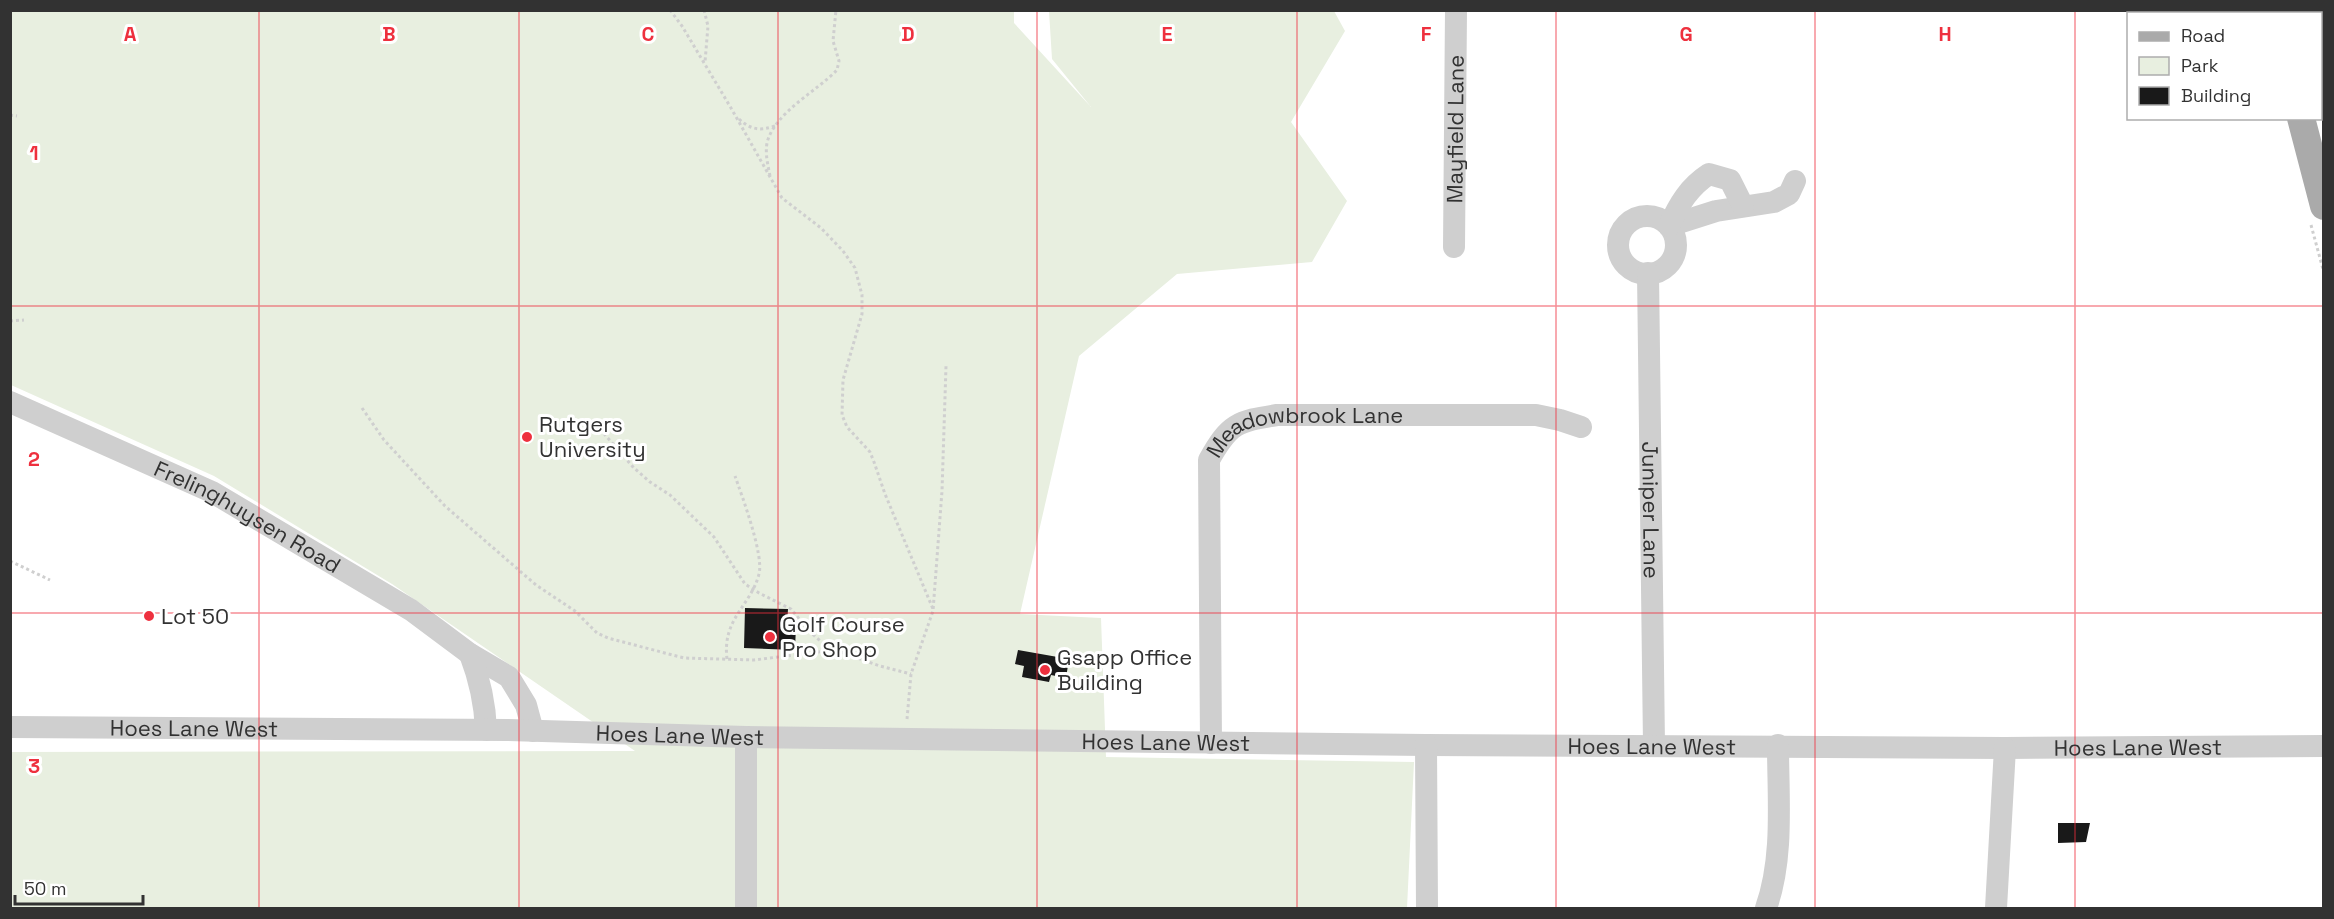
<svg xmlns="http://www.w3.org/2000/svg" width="2334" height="919" font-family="'Space Grotesk',sans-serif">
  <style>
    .green { fill: #e8efe0 }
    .building { fill: #191919 }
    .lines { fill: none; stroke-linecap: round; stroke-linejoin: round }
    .path { stroke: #cfcfcf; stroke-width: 3; stroke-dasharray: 3 3; stroke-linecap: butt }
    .minor { stroke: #cfcfcf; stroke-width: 22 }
    .major { stroke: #aaa; stroke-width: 28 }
    .grid { fill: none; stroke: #ee303e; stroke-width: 1.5; stroke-opacity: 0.55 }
    .poi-dot { fill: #ee303e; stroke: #fff; stroke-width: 2 }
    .labels { text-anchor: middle; stroke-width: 6; stroke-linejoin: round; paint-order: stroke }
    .street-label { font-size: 22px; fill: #323232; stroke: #fff }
    .poi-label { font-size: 22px; fill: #323232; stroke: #fff; text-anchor: start }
    .grid-label { font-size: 20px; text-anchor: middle; font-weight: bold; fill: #ee303e; stroke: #fff; stroke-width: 6; stroke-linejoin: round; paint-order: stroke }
  </style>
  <rect width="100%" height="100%" fill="#fff"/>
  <path class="green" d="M 11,11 L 1014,11 L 1014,23 L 1091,107 L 1052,59 L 1049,11 L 1334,11 L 1345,31 L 1291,122 L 1347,201 L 1312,262 L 1177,274 L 1079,356 L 1020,614 L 1101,618 L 1106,757 L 1414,762 L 1407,908 L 11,908 L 11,752 L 635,751 L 392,584 L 214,476 L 11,385 Z"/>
  <path class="building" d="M 745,608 L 788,609 L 787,625 L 796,625 L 795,650 L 744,648 Z
    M 1018,650 L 1069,659 L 1066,678 L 1051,675 L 1049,682 L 1022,677 L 1024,666 L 1015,664 Z
    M 2058,823 L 2090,823 L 2086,842 L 2058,843 Z"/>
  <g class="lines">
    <path class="path" d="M 670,10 L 682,26 L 731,108 L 782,198 L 821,228 L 843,251 L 855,268 L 862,295 L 862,314 L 843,380 L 842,415 L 847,427 L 870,452 L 874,462 L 885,494 L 933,609
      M 704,10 L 708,26 L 705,62
      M 10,115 L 17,116
      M 739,119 C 751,130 760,131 775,126
      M 770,176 C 768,165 765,154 767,143 C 774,113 817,91 837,70 L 839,61 L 833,41 L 836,10
      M 2311,225 L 2324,273
      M 10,321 L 24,320
      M 362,408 L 384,440 L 445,506 L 536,585 L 575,611 L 597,633 L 608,638 L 684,658 L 754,660 L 818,652 L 838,651 L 880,666 L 911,674
      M 592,420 L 634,468 L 650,482 L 670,495 L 714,537 L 745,584 L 759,593 L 791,609 L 809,631 L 825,645 L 836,650
      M 10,561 L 50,580
      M 727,659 C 722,618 751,606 759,574 C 764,555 742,496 735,476
      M 907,719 L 911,674 L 933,611 L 942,491 L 946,366"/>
    <g class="minor">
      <circle cx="1647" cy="245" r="29"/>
      <path d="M 1669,226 L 1716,211 L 1774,202 L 1789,194 L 1795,181"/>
      <path d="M 1669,226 C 1679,204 1689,187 1709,174 L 1730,180 L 1743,206"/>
      <path id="s1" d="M 1454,247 L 1456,10"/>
      <path id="s2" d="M 1648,273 L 1654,745"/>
      <path id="s3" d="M 10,402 L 212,492 L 411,610 L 470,654 L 509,677 L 526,705 L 533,731"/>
      <path d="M 470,654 C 480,680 485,703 486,730"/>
      <path id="s4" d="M 10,727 L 508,730 L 746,737 L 1426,745 L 2005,748 L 2324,746"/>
      <path id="s5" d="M 1211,743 L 1209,460 C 1229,424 1237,421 1277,415 L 1536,415 L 1560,420 L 1581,427"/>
      <path d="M 1426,745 L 1427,908"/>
      <path d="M 746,908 L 746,737"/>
      <path d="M 1766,908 C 1784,858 1778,798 1778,745"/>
      <path d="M 1996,908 L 2005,748"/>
    </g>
    <path class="major" d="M 2275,10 L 2275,14
      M 2301,118 L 2324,206"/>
  </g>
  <path class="grid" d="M 259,10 L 259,908M 519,10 L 519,908M 778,10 L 778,908M 1037,10 L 1037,908M 1297,10 L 1297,908M 1556,10 L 1556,908M 1815,10 L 1815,908M 2075,10 L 2075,908M 10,306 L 2324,306M 10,613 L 2324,613"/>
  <g class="poi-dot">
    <circle cx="527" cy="437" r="6"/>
    <circle cx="149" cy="616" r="6"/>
    <circle cx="770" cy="637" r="6"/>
    <circle cx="1045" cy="670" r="6"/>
  </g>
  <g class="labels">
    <g class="street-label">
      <text dy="8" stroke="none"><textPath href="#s1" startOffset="118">Mayfield Lane</textPath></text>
      <text dy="8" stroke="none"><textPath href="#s5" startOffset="392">Meadowbrook Lane</textPath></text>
      <text dy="8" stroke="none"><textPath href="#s2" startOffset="237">Juniper Lane</textPath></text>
      <text dy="8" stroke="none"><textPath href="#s3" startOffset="264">Frelinghuysen Road</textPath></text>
      <text dy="8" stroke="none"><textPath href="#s4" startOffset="184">Hoes Lane West</textPath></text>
      <text dy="8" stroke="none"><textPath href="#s4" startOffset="670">Hoes Lane West</textPath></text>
      <text dy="8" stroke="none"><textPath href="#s4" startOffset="1156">Hoes Lane West</textPath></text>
      <text dy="8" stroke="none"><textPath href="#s4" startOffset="1642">Hoes Lane West</textPath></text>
      <text dy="8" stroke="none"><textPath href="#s4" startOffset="2128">Hoes Lane West</textPath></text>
    </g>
    <g class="poi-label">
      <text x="539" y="432">Rutgers<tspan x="539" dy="25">University</tspan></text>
      <text x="161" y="624">Lot 50</text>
      <text x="782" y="632">Golf Course<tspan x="782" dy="25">Pro Shop</tspan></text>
      <text x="1057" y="665">Gsapp Office<tspan x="1057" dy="25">Building</tspan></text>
    </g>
  </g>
  <g class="grid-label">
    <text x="130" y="41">A</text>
    <text x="389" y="41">B</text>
    <text x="648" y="41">C</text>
    <text x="908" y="41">D</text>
    <text x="1167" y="41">E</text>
    <text x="1426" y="41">F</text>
    <text x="1686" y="41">G</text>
    <text x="1945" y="41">H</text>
    <text x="34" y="160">1</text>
    <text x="34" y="466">2</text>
    <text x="34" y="773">3</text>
  </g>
  <rect width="2334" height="919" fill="none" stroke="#323232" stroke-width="24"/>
  <rect x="2127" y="12" width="195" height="108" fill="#ffffff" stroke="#adadad" stroke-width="1.5"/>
  <rect x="2139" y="32" width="30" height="9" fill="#aaaaaa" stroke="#adadad" stroke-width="1.5"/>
  <text x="2181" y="42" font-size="18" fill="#323232">Road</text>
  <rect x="2139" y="57" width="30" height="18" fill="#e8efe0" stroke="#adadad" stroke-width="1.5"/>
  <text x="2181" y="72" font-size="18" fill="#323232">Park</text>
  <rect x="2139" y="87" width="30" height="18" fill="#191919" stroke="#adadad" stroke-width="1.5"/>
  <text x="2181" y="102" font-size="18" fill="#323232">Building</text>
  <path d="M15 895v9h128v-9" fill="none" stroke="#323232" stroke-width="3"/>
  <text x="24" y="895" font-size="18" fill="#323232" stroke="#ffffff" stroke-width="4.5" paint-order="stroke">50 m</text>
</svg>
